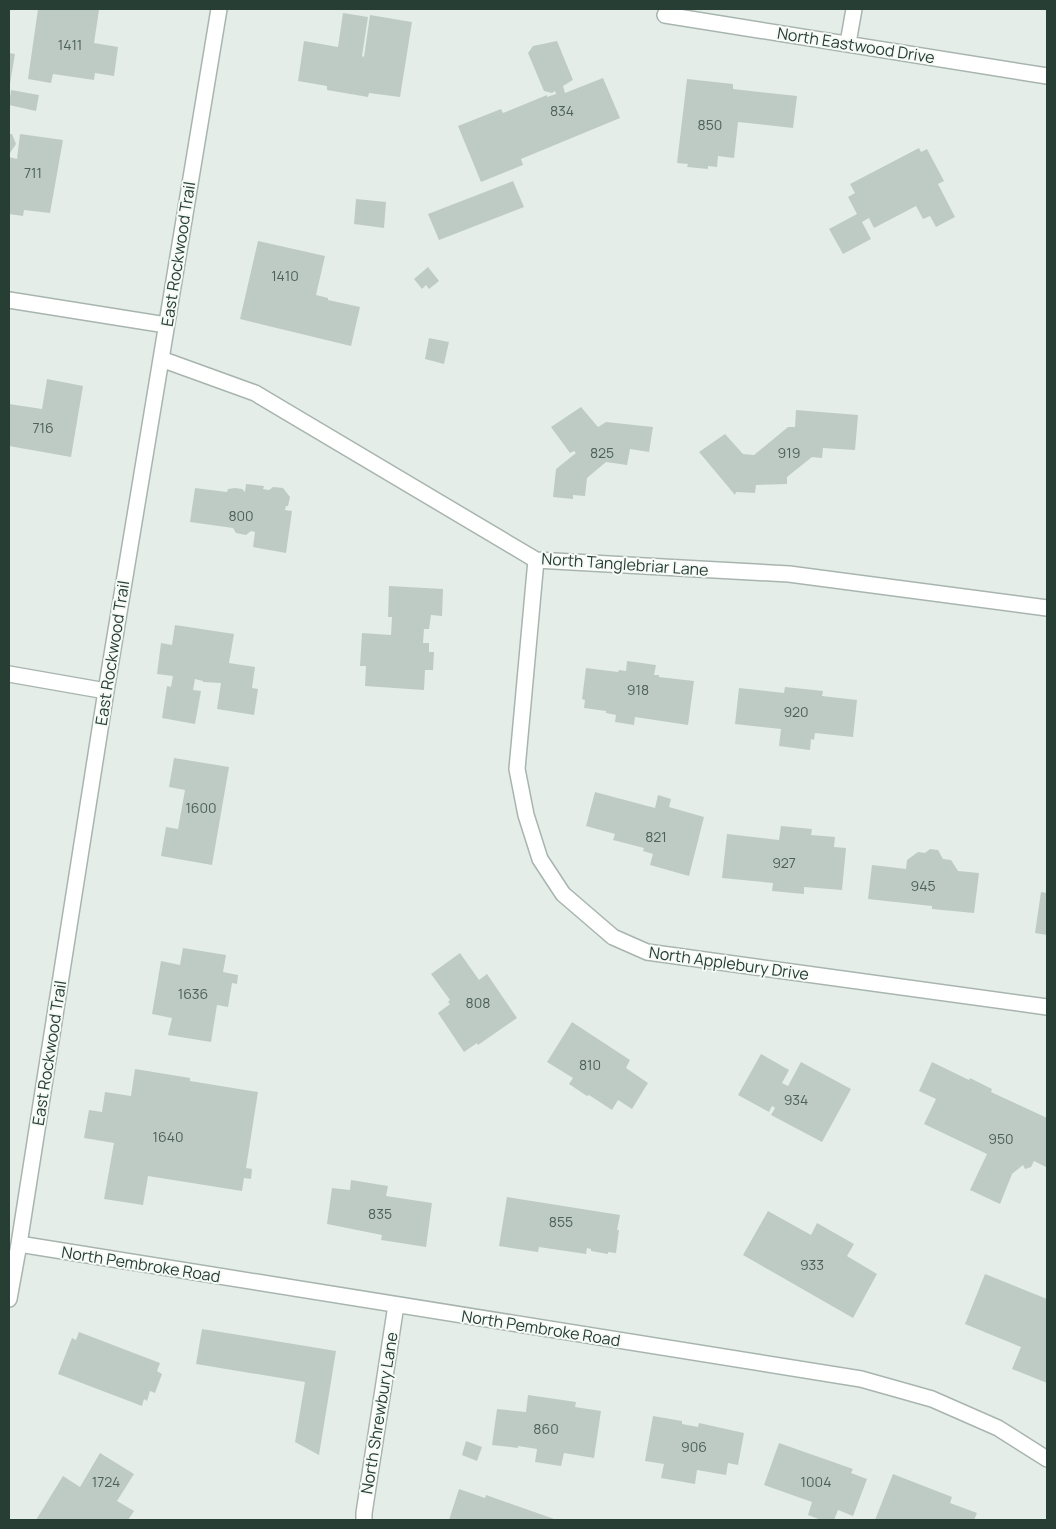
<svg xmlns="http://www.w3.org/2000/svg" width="1056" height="1529" font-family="Manrope,sans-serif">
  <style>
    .building { fill: #becbc4 }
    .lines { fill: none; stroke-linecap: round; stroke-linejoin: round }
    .street-casing { stroke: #a8b5af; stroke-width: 18 }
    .street { stroke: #fff; stroke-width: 15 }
    .labels { text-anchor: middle; stroke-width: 4; stroke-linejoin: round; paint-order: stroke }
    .number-label { font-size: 14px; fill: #4c6158 }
    .street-label { font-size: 16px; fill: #263e34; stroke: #f6faf7 }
  </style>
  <rect width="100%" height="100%" fill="#e5ede9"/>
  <path class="building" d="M 38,9 L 99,10 L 94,43 L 118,47 L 114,76 L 95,73 L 94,80 L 53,74 L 51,83 L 28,79 Z
    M 343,13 L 368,17 L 362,56 L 364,57 L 370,15 L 412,22 L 400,97 L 369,93 L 368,97 L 327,90 L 327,86 L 298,81 L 304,41 L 338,47 Z
    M 557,41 L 573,80 L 563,86 L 565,93 L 603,78 L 620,118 L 521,159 L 523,165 L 481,182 L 458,126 L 501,109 L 503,113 L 547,95 L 547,97 L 556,94 L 555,91 L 552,93 L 544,91 L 528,53 L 533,46 Z
    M 9,53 L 15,54 L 10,84 L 9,83 Z
    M 687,79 L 733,84 L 733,89 L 797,96 L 793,128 L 738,122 L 734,158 L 718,156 L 717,167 L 708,166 L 708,169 L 687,167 L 688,164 L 677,163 Z
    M 11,90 L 39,95 L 36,111 L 9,105 Z
    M 9,134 L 12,134 L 16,144 L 10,153 L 9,153 Z
    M 20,134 L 63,140 L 50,213 L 24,210 L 23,216 L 9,214 L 9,157 L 17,159 Z
    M 919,148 L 921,152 L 927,149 L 944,181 L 938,184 L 955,217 L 936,227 L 930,216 L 923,219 L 916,206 L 874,228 L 869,218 L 862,222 L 871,239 L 843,254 L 829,229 L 857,214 L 848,197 L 855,193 L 850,184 Z
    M 513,181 L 524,207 L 439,240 L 428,214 Z
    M 356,199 L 386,202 L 384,228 L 354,224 Z
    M 258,241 L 325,256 L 316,295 L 328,298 L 328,300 L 360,307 L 351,346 L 240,319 Z
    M 428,267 L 439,281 L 429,289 L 426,285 L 422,289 L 414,279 Z
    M 429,338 L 449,342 L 444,364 L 425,359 Z
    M 47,379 L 83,386 L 71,457 L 9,446 L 9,404 L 42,409 Z
    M 581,407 L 598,427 L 606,422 L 653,427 L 649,452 L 630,449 L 627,465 L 606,462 L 587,478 L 585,496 L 573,495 L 573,499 L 553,497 L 556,469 L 576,453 L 574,451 L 570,453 L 551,427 Z
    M 796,410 L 858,415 L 855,450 L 823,448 L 822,458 L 812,457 L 787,477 L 787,484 L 756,485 L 755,493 L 736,492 L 735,495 L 699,452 L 725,434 L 743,454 L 754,455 L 788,427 L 795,427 Z
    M 246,484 L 264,486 L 263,489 L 269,490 L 273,487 L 283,488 L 290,497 L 288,506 L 286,506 L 285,510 L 292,511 L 286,553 L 253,547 L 255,532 L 251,531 L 246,535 L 236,533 L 233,528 L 190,522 L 195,488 L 227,492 L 228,489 L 235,488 L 242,489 L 245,492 Z
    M 389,586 L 443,589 L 442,616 L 431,615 L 429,629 L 424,629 L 423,643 L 429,643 L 429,652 L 434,652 L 433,670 L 425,670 L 424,690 L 365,686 L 366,666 L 360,666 L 362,633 L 391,635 L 392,617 L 388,617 Z
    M 175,625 L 234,634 L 229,663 L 255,667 L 252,688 L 258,689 L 254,715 L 217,709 L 221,683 L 203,682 L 203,681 L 195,679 L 193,690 L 201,691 L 195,724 L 162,718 L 167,686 L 171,687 L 173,676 L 157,674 L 161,643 L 172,645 Z
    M 627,661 L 656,665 L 654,675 L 659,675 L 659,677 L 694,681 L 688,725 L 635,717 L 634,725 L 615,722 L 616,715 L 606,713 L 606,711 L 584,708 L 585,700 L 582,699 L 586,668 L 618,672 L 619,670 L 626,671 Z
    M 785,687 L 823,691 L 822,696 L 857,700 L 853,737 L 815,733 L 814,740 L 811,739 L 810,750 L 779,746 L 781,729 L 735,724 L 739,688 L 784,693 Z
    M 174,758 L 229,767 L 212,865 L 161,856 L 166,827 L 178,829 L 185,790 L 169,787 Z
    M 595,792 L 655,808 L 658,795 L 671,799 L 669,807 L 704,817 L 689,876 L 650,865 L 653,854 L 643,851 L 644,848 L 613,840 L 615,834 L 586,826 Z
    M 781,826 L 812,829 L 811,835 L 835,837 L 834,847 L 846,848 L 842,890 L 804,887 L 804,894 L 772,891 L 773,883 L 722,878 L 727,834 L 779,840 Z
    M 930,849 L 938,850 L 943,859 L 951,860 L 958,871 L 979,873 L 974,913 L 932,909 L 932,906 L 868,899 L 872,865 L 906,869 L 907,860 L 918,852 L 925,853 Z
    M 1041,892 L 1047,893 L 1047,935 L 1035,933 Z
    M 183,948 L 226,955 L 223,972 L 238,975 L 237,984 L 232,983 L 228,1007 L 217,1005 L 211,1042 L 168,1035 L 172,1018 L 152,1014 L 161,961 L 180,965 Z
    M 460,953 L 479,980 L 487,974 L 517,1018 L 478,1045 L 477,1043 L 464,1052 L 438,1013 L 450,1004 L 448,1002 L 450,1000 L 431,974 Z
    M 572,1022 L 630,1060 L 626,1068 L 648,1083 L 632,1109 L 618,1100 L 612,1110 L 589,1095 L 587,1096 L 569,1084 L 573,1078 L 547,1062 Z
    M 761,1054 L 789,1070 L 782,1083 L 788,1086 L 801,1062 L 851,1089 L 822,1142 L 771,1115 L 775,1108 L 772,1106 L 769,1112 L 738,1095 Z
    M 932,1062 L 969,1080 L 970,1078 L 992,1089 L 991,1092 L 1047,1118 L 1046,1167 L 1034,1161 L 1031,1167 L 1025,1169 L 1023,1165 L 1012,1174 L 1000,1204 L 970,1190 L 987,1154 L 924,1124 L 936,1099 L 919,1091 Z
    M 135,1069 L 190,1078 L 190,1081 L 258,1092 L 246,1168 L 252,1169 L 251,1179 L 244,1178 L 242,1191 L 148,1176 L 143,1205 L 104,1199 L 114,1143 L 84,1138 L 89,1110 L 102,1112 L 105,1092 L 131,1096 Z
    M 351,1180 L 388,1186 L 386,1196 L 432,1203 L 426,1247 L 381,1240 L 382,1235 L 327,1224 L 332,1188 L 350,1190 Z
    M 507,1197 L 620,1215 L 617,1230 L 619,1230 L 616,1253 L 608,1252 L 608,1254 L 591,1251 L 591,1249 L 587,1248 L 586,1254 L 539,1247 L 538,1252 L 499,1246 Z
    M 768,1211 L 811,1235 L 817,1223 L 854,1244 L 847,1256 L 877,1274 L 853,1318 L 743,1255 Z
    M 985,1274 L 1047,1299 L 1047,1383 L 1012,1369 L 1021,1347 L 965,1324 Z
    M 202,1329 L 336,1351 L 319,1455 L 295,1442 L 305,1382 L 196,1364 Z
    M 79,1332 L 160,1363 L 157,1371 L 162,1374 L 155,1393 L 150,1391 L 147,1401 L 144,1399 L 142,1406 L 58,1374 L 72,1338 L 76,1340 Z
    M 528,1395 L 576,1402 L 575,1407 L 601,1411 L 594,1458 L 564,1453 L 561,1466 L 535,1462 L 537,1449 L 518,1446 L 518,1448 L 492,1445 L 497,1409 L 526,1412 Z
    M 653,1416 L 682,1421 L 682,1424 L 698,1427 L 699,1423 L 744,1433 L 738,1465 L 728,1463 L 726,1475 L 697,1470 L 695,1484 L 661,1478 L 664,1464 L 645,1461 Z
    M 466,1441 L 482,1447 L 477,1461 L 462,1455 Z
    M 779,1443 L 853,1469 L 851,1473 L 867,1479 L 853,1516 L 838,1510 L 834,1520 L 821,1520 L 808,1515 L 812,1502 L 764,1485 Z
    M 100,1453 L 134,1474 L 117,1501 L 134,1511 L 128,1520 L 36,1520 L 63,1476 L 80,1487 Z
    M 893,1474 L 952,1497 L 950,1503 L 977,1513 L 974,1520 L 875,1520 Z
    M 459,1489 L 485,1498 L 486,1495 L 557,1520 L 449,1520 Z"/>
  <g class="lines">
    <defs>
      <path id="street" d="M 665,15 L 1047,76
        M 848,43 L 854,9
        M 9,300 L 166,325
        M 161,359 L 255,393 L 536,560 L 789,574 L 1047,608
        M 536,560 L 517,769 L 526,815 L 540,859 L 563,894 L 613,937 L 647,952 L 1047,1007
        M 9,674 L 106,691
        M 19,1244 L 861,1379 L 932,1399 L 998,1428 L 1047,1459
        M 9,1299 L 19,1244 L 106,691 L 219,9
        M 364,1520 L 364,1513 L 396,1305"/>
    </defs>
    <use href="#street" class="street-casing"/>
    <use href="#street" class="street"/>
  </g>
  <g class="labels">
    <g class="number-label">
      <text x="70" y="50">1411</text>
      <text x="562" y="116">834</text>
      <text x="710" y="130">850</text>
      <text x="33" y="178">711</text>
      <text x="285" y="281">1410</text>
      <text x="43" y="433">716</text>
      <text x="602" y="458">825</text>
      <text x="789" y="458">919</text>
      <text x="241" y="521">800</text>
      <text x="638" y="695">918</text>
      <text x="796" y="717">920</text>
      <text x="201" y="813">1600</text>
      <text x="656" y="842">821</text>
      <text x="784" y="868">927</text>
      <text x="923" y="891">945</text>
      <text x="193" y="999">1636</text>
      <text x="478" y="1008">808</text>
      <text x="590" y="1070">810</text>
      <text x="796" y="1105">934</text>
      <text x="168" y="1142">1640</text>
      <text x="1001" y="1144">950</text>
      <text x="380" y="1219">835</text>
      <text x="561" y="1227">855</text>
      <text x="812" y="1270">933</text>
      <text x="546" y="1434">860</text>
      <text x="694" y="1452">906</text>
      <text x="106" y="1487">1724</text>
      <text x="816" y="1487">1004</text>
    </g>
    <g class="street-label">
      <text transform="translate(856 45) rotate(9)" y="6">North Eastwood Drive</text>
      <text transform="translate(178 254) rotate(-81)" y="6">East Rockwood Trail</text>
      <text transform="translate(625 564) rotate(4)" y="6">North Tanglebriar Lane</text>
      <text transform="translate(112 653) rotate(-81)" y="6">East Rockwood Trail</text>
      <text transform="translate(729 963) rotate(8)" y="6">North Applebury Drive</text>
      <text transform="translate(49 1053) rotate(-81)" y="6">East Rockwood Trail</text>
      <text transform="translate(141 1264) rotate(9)" y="6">North Pembroke Road</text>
      <text transform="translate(541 1328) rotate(9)" y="6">North Pembroke Road</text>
      <text transform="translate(379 1413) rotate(-81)" y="6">North Shrewbury Lane</text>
    </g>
  </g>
  <rect width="1056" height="1529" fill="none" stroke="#263e34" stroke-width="20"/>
</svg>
